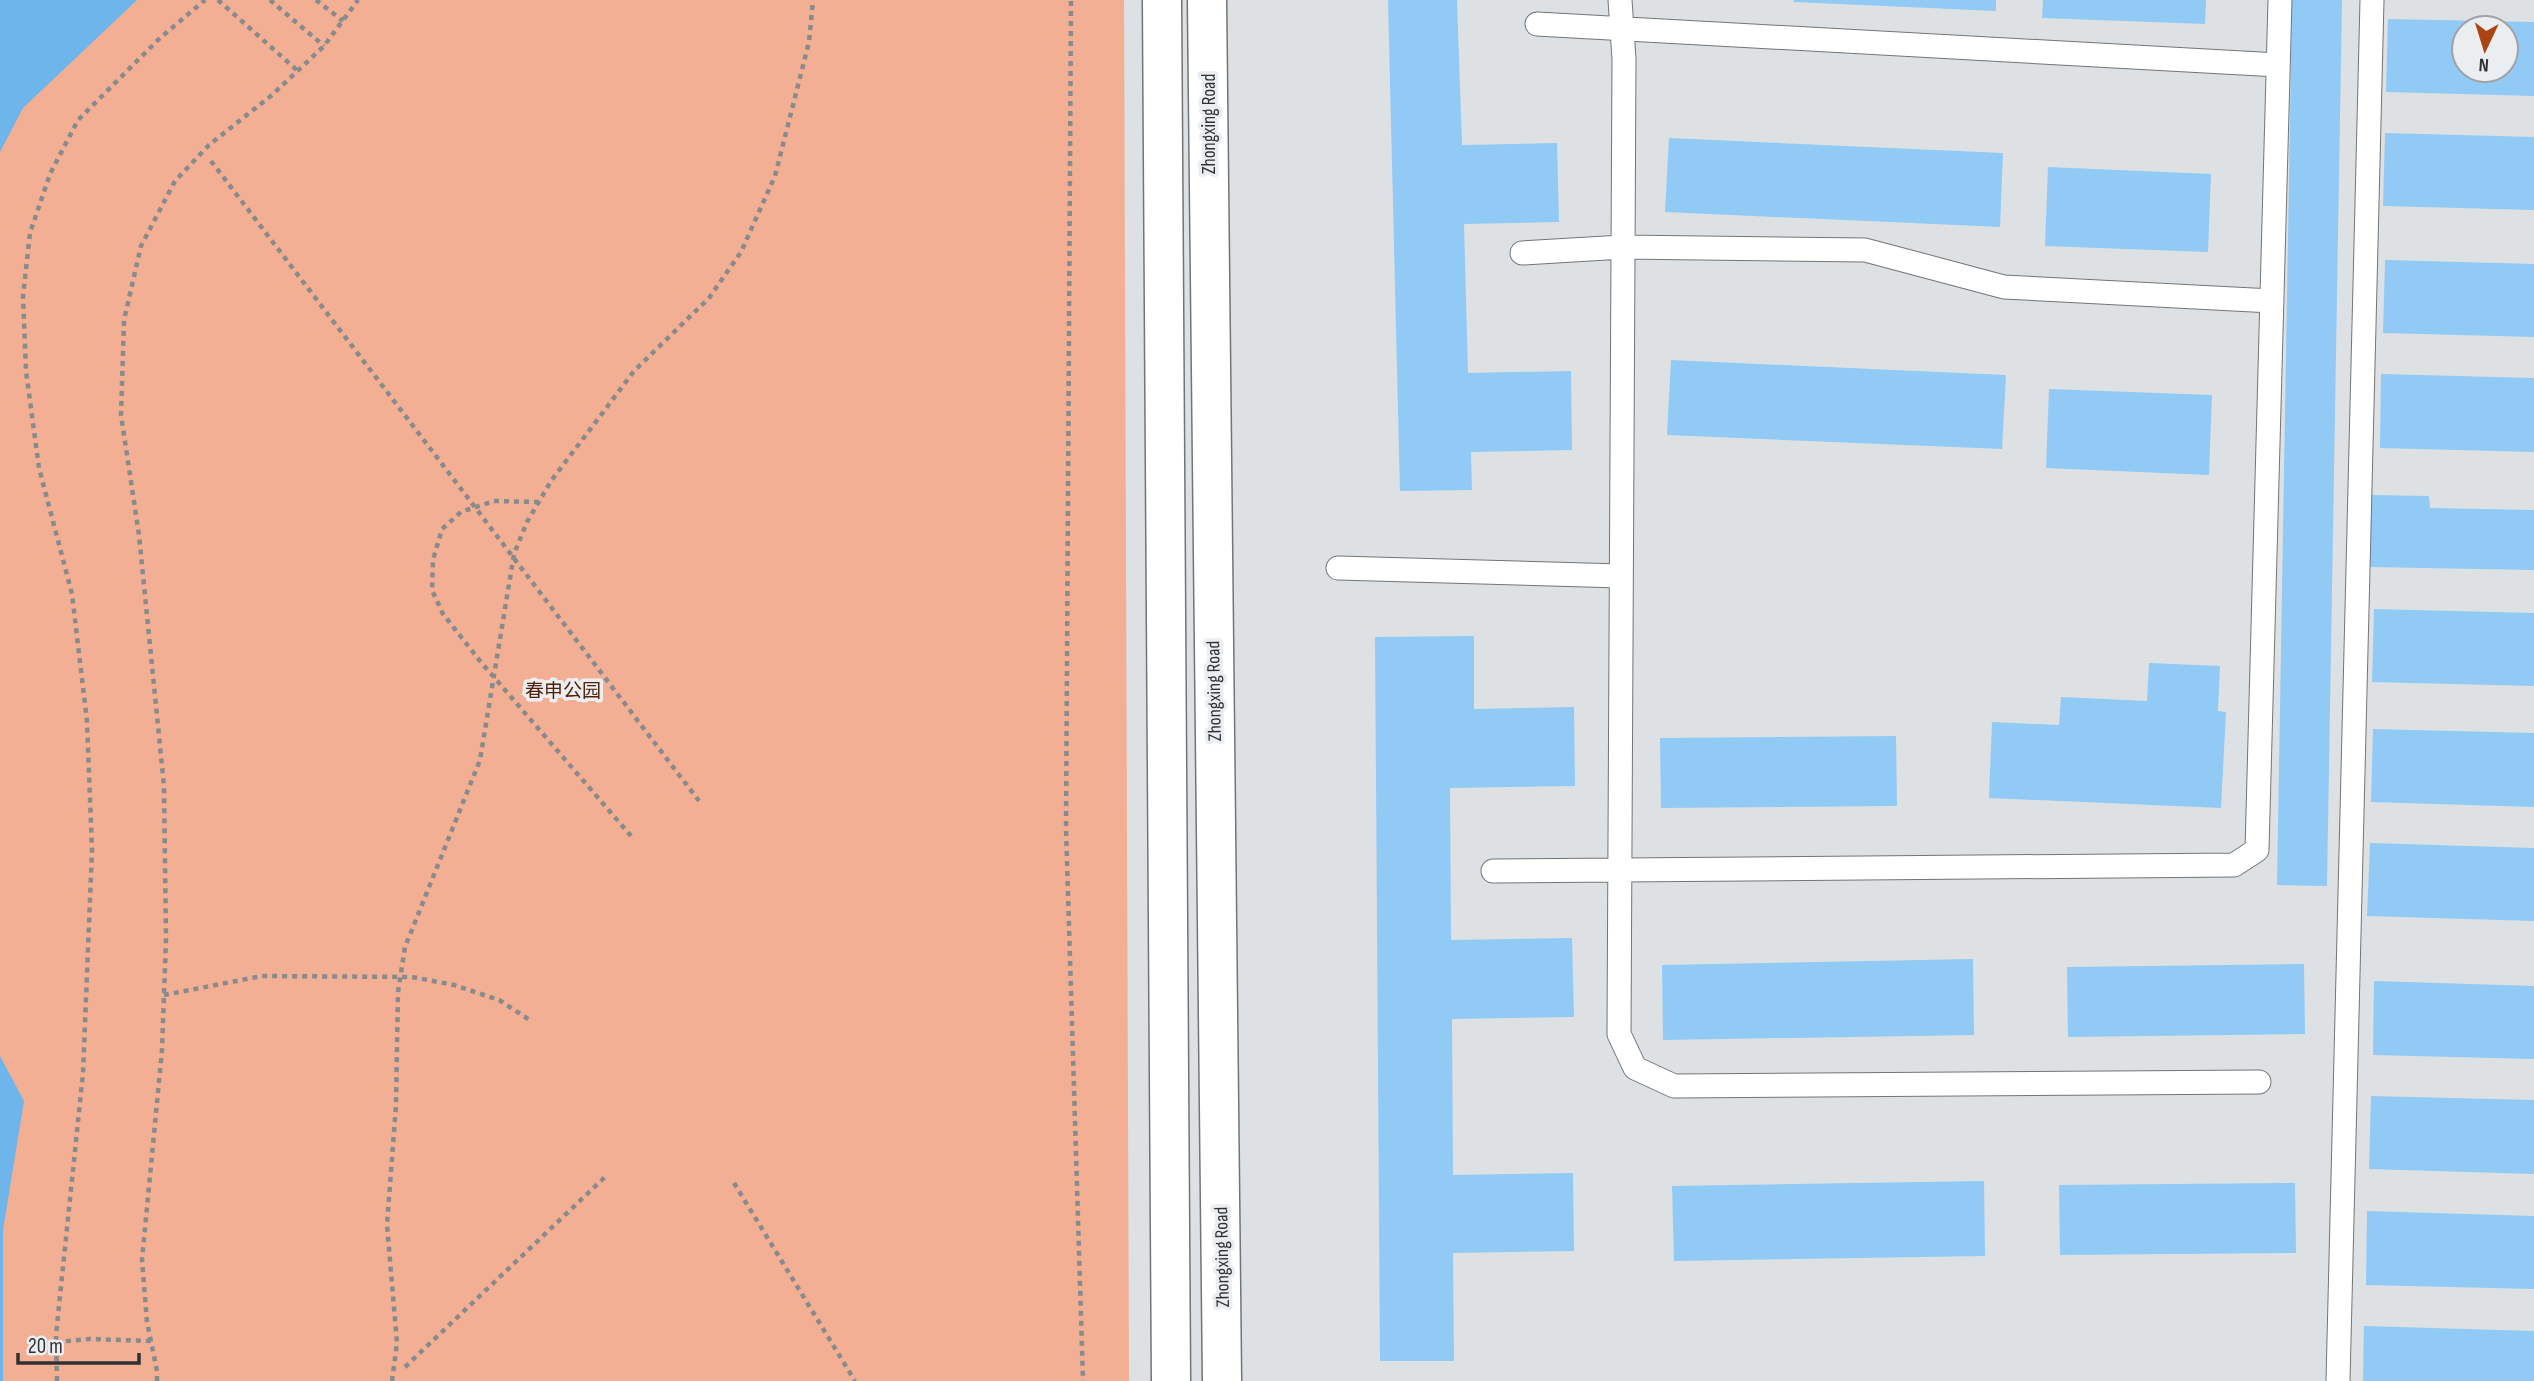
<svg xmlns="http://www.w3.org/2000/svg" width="2534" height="1381" font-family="'Sofia Sans Condensed','Noto Sans SC',sans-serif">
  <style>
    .green { fill: #f3af94 }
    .water { fill: #6db5ea }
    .building { fill: #91caf5; fill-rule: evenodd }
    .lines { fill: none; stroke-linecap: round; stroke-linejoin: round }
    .lane-casing { stroke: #727577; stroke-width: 25 }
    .secondary-casing { stroke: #727577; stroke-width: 41 }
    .path { stroke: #888a8c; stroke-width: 4.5; stroke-dasharray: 5 5; stroke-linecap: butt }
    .lane { stroke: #fff; stroke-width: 23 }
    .secondary { stroke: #fff; stroke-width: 38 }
    .labels { text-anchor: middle; stroke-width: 7; stroke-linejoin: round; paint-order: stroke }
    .street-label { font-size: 19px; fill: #303132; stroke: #ebeef1 }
    .park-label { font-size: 19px; fill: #52210a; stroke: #ebeef1 }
  </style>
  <rect width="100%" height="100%" fill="#dee1e3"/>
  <path class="green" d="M 0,0 L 1124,0 L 1129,1381 L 0,1381 Z"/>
  <path class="water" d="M 0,0 L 137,0 L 23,108 L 0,152 Z
    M 0,1056 L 24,1101 L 3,1230 L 3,1381 L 0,1381 Z"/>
  <path class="building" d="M 1388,0 L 1457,0 L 1462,145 L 1557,143 L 1559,222 L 1464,224 L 1468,373 L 1571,371 L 1572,450 L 1471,452 L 1472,490 L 1400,491 Z
    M 1794,0 L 1996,0 L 1996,11 L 1794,2 Z
    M 2043,0 L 2206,0 L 2205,24 L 2042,18 Z
    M 2292,0 L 2342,0 L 2327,886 L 2277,885 Z
    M 2388,19 L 2534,22 L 2534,96 L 2386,92 ZM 2464,28 L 2506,28 L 2506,70 L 2464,70 Z
    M 2385,133 L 2534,137 L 2534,210 L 2383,206 Z
    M 1669,138 L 2003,153 L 2000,227 L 1665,212 Z
    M 2048,167 L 2211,174 L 2208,252 L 2045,246 Z
    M 2385,260 L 2534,264 L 2534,337 L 2383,333 Z
    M 1671,360 L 2006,375 L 2002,449 L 1667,435 Z
    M 2381,374 L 2534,378 L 2534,452 L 2380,448 Z
    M 2049,389 L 2212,395 L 2209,475 L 2046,468 Z
    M 2370,495 L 2429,496 L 2430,508 L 2534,510 L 2534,570 L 2369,567 Z
    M 2374,609 L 2534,613 L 2534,686 L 2372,682 Z
    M 1474,636 L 1474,709 L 1574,707 L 1575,786 L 1450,788 L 1451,940 L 1572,938 L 1574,1017 L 1452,1019 L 1453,1175 L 1573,1173 L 1574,1251 L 1453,1253 L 1454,1361 L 1380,1361 L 1375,637 Z
    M 2149,663 L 2220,666 L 2218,711 L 2226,712 L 2221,808 L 1989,798 L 1992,722 L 2059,725 L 2061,697 L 2147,701 Z
    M 2373,729 L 2534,733 L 2534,807 L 2371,802 Z
    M 1896,736 L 1897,806 L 1661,808 L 1660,738 Z
    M 2370,843 L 2534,848 L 2534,921 L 2367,916 Z
    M 1973,959 L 1974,1035 L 1663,1040 L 1662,965 Z
    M 2304,964 L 2305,1034 L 2068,1037 L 2067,967 Z
    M 2374,981 L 2534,986 L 2534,1059 L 2373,1055 Z
    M 2371,1096 L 2534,1100 L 2534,1174 L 2369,1169 Z
    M 1984,1181 L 1985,1256 L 1674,1261 L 1672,1186 Z
    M 2295,1183 L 2296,1253 L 2060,1255 L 2059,1185 Z
    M 2367,1211 L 2534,1216 L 2534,1289 L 2366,1285 Z
    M 2364,1326 L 2534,1331 L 2534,1381 L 2363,1381 Z"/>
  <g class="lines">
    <defs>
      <path id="lane" d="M 1620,0 L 1624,59 L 1619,1034 L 1635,1068 L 1674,1086 L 2259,1082
        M 1537,24 L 2278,65
        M 1522,253 L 1623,247 L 1865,250 L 2004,287 L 2272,301
        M 1338,568 L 1621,576
        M 1493,871 L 2234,865 L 2257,850 L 2280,0
        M 2338,1381 L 2372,0"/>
      <path id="secondary" d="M 1162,0 L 1171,1381
        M 1207,0 L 1222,1381"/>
    </defs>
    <use href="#lane" class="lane-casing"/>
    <use href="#secondary" class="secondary-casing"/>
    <path class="path" d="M 218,0 L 298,71
      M 270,0 L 324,46
      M 316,0 L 343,21
      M 1071,1 L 1066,828 L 1083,1381
      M 211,161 L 699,801
      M 539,502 L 494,501 L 461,512 L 442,529 L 433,560 L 432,590 L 443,614 L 480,661 L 631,836
      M 164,995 L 262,976 L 412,977 L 454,985 L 499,1000 L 531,1021
      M 734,1183 L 855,1381
      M 56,1342 L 90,1339 L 151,1341
      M 405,1367 L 606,1176
      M 57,1381 L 56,1335 L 83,1073 L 92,850 L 87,721 L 72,594 L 39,468 L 26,371 L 23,296 L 30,233 L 50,174 L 78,120 L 160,38 L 205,0
      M 157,1381 L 157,1371 L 147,1322 L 142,1260 L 162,1050 L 166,939 L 164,786 L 139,535 L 121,415 L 124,320 L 141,246 L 175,181 L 209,145 L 272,95 L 324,46 L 358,0
      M 392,1381 L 397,1343 L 387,1225 L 396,1105 L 398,992 L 405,947 L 480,760 L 514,554 L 527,522 L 551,481 L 607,407 L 634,371 L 709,298 L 741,252 L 775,176 L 809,42 L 813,0"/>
    <use href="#lane" class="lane"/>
    <use href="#secondary" class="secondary"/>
  </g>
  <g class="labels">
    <g class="street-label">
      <text transform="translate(1208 124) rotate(-90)" y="7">Zhongxing Road</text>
      <text transform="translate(1213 691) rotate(-91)" y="7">Zhongxing Road</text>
      <text transform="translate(1221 1257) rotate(-91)" y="7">Zhongxing Road</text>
    </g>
    <g class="park-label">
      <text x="563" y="697">春申公园</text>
    </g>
  </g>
  <g transform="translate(2485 49) rotate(184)"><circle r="33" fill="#ebeef1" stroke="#a0a2a5" stroke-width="2"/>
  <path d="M0-5L12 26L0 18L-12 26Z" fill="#aa4513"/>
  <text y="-10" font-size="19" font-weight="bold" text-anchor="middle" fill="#303132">N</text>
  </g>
  <path d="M18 1353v10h121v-10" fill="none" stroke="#303132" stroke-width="3.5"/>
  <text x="28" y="1353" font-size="21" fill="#303132" stroke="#ebeef1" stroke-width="5" paint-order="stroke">20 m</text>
</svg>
